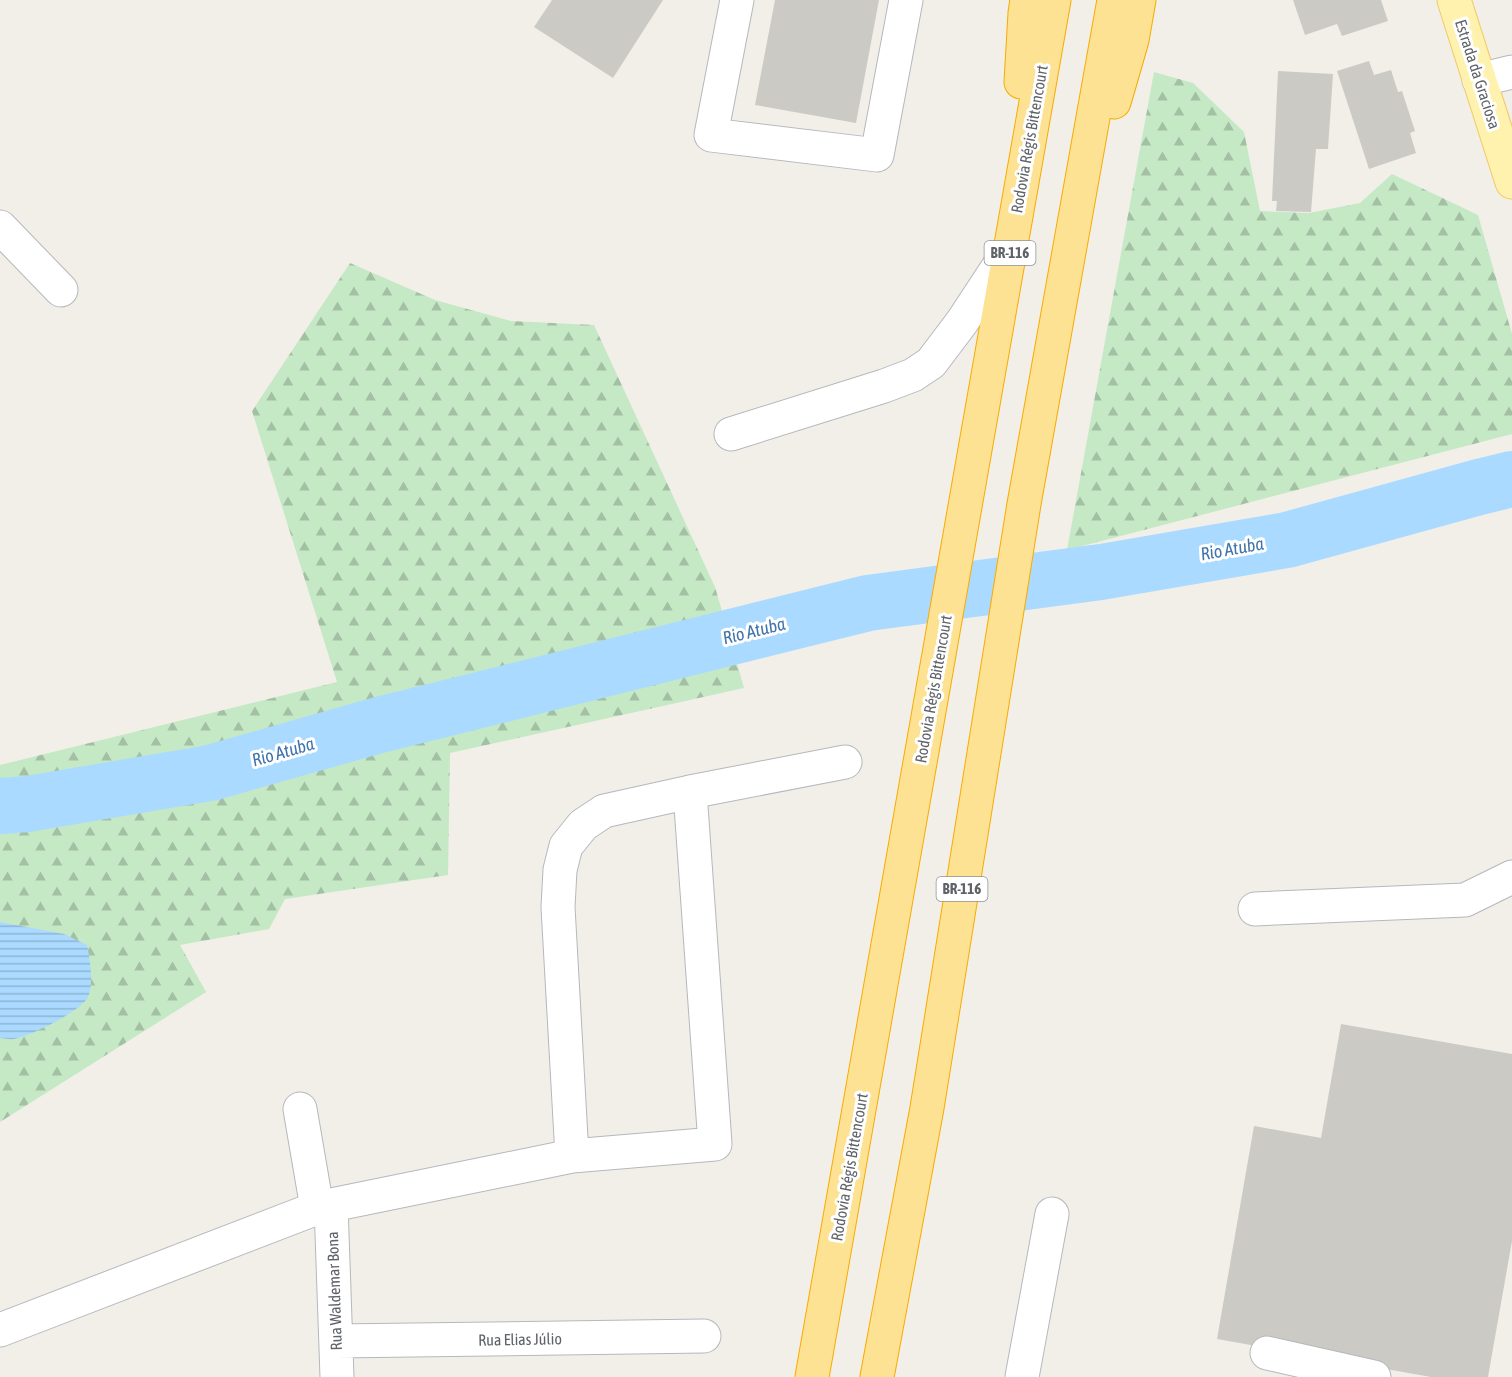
<svg xmlns="http://www.w3.org/2000/svg" width="1512" height="1377" font-family="'Asap Condensed',sans-serif">
  <style>
    .forest { fill: url(#forest-firs) }
    .water { fill: url(#water-rules) }
    .lines { fill: none; stroke-linecap: round; stroke-linejoin: round }
    .river { stroke: #aadaff; stroke-width: 56 }
    .building { fill: #cccac5 }
    .minor-casing { stroke: #b5b8bc; stroke-width: 35 }
    .major-casing { stroke: #f2c960; stroke-width: 35 }
    .highway-casing { stroke: #f9ab00; stroke-width: 35 }
    .minor { stroke: #fff; stroke-width: 33 }
    .major { stroke: #fff2af; stroke-width: 33 }
    .highway { stroke: #fde293; stroke-width: 33 }
    .labels { text-anchor: middle; stroke-width: 6; stroke-linejoin: round; paint-order: stroke }
    .shield { fill: #fff; stroke: #8f9295; stroke-width: 1.5 }
    .shield-label { font-size: 15px; font-weight: bold; fill: #5f6368 }
    .street-label { font-size: 16px; fill: #5f6368; stroke: #fff }
    .water-label { font-size: 18px; font-style: italic; fill: #4174aa; stroke: #fff }
  </style>
  <defs>
    <pattern id="forest-firs" width="22" height="20" patternUnits="userSpaceOnUse" patternTransform="scale(1.5)"><rect width="22" height="20" fill="#c5e8c5"/><path d="M5 1l3.5 6h-7zM16 11l3.5 6h-7z" fill="#a3c0a4"/></pattern>
    <pattern id="water-rules" width="6" height="5" patternUnits="userSpaceOnUse" patternTransform="scale(1.5)"><rect width="6" height="5" fill="#aadaff"/><path d="M0 2.5h6" fill="none" stroke="#8eb4d2"/></pattern>
  </defs>
  <rect width="100%" height="100%" fill="#f1efe8"/>
  <path class="forest" d="M 1154,72 L 1193,83 L 1244,132 L 1260,211 L 1309,213 L 1360,203 L 1392,174 L 1478,215 L 1512,334 L 1512,434 L 1067,550 Z
    M 350,263 L 435,300 L 511,321 L 594,325 L 715,587 L 744,688 L 450,753 L 448,875 L 285,899 L 269,929 L 180,945 L 206,992 L 0,1122 L 0,765 L 337,682 L 252,411 Z"/>
  <path class="water" d="M 0,922 L 64,934 L 87,945 C 90,959 94,984 88,997 C 80,1012 30,1036 14,1039 C 10,1040 5,1038 0,1038 Z"/>
  <g class="lines">
    <path class="river" d="M 0,806 L 28,804 L 210,773 L 379,725 L 868,603 L 1101,572 L 1287,540 L 1479,487 L 1512,479"/>
  </g>
  <path class="building" d="M 552,0 L 663,0 L 613,78 L 534,27 Z
    M 775,0 L 879,0 L 856,123 L 755,105 Z
    M 1293,0 L 1381,0 L 1388,21 L 1342,36 L 1337,24 L 1305,35 Z
    M 1369,61 L 1374,75 L 1391,70 L 1398,92 L 1402,91 L 1415,131 L 1410,133 L 1416,153 L 1369,169 L 1337,71 Z
    M 1278,71 L 1333,74 L 1328,149 L 1316,149 L 1311,212 L 1276,211 L 1277,201 L 1272,201 Z
    M 1341,1024 L 1512,1054 L 1512,1241 L 1488,1377 L 1431,1377 L 1217,1339 L 1254,1126 L 1321,1138 Z"/>
  <g class="lines">
    <defs>
      <path id="minor" d="M 737,0 L 711,135 L 877,155 L 906,0
        M 1479,80 L 1512,72
        M 0,227 L 61,290
        M 731,434 L 884,386 L 913,375 L 931,363 L 962,322 L 1010,249
        M 1255,909 L 1465,900 L 1512,877
        M 300,1109 L 317,1208
        M 572,1156 L 558,907 L 560,870 L 566,846 L 583,825 L 604,811 L 690,792 L 845,762
        M 331,1205 L 337,1377
        M 0,1330 L 317,1208 L 572,1156 L 715,1144 L 690,792
        M 336,1341 L 704,1336
        M 1267,1353 L 1374,1377
        M 1022,1377 L 1052,1214"/>
      <path id="major" d="M 1454,0 L 1512,182"/>
      <path id="highway" d="M 1021,82 L 1025,13 L 1027,0
        M 1114,102 L 1132,40 L 1139,0
        M 812,1377 L 1054,0
        M 877,1377 L 927,1108 L 1024,504 L 1114,0"/>
    </defs>
    <use href="#minor" class="minor-casing"/>
    <use href="#major" class="major-casing"/>
    <use href="#highway" class="highway-casing"/>
    <use href="#minor" class="minor"/>
    <use href="#major" class="major"/>
    <use href="#highway" class="highway"/>
  </g>
  <g class="labels">
    <g class="shield">
      <rect x="984.5" y="241" width="51" height="24" rx="4.5"/>
      <rect x="936.5" y="877" width="51" height="24" rx="4.5"/>
    </g>
    <g class="shield-label">
      <text x="1010" y="258">BR-116</text>
      <text x="962" y="894">BR-116</text>
    </g>
    <g class="street-label">
      <text transform="translate(1478 74) rotate(72)" y="6">Estrada da Graciosa</text>
      <text transform="translate(1029 139) rotate(-80)" y="6">Rodovia Régis Bittencourt</text>
      <text transform="translate(933 689) rotate(-80)" y="6">Rodovia Régis Bittencourt</text>
      <text transform="translate(849 1167) rotate(-80)" y="6">Rodovia Régis Bittencourt</text>
      <text transform="translate(334 1291) rotate(-92)" y="6">Rua Waldemar Bona</text>
      <text transform="translate(520 1339) rotate(-1)" y="6">Rua Elias Júlio</text>
    </g>
    <g class="water-label">
      <text transform="translate(1232 549) rotate(-10)" y="6">Rio Atuba</text>
      <text transform="translate(754 631) rotate(-14)" y="6">Rio Atuba</text>
      <text transform="translate(283 752) rotate(-16)" y="6">Rio Atuba</text>
    </g>
  </g>
</svg>
